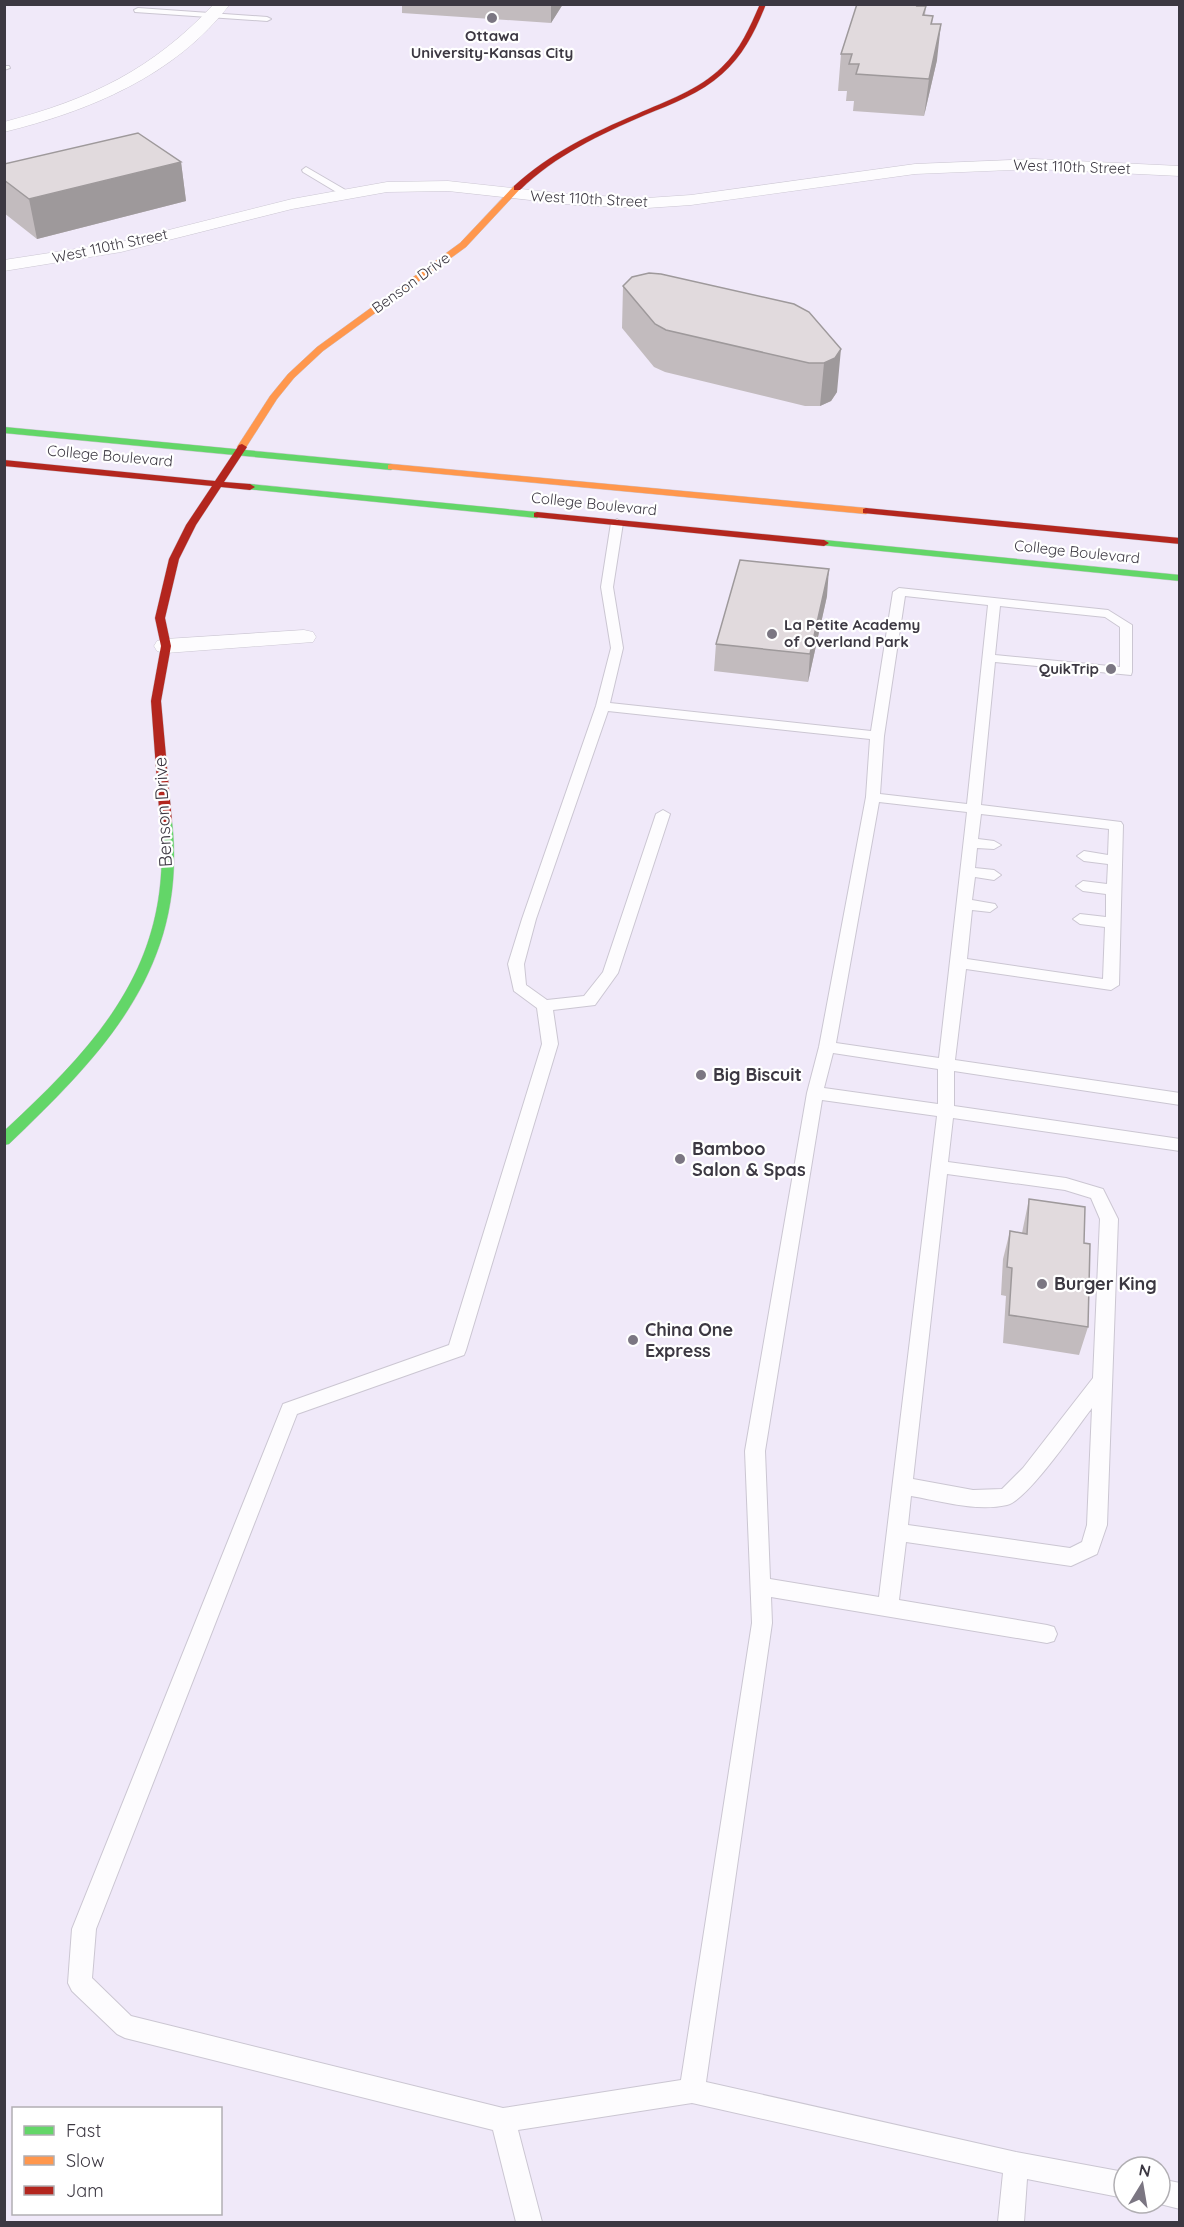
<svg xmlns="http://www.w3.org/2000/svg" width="1184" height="2227" font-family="Quicksand,sans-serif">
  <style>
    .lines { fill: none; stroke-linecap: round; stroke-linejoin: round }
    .lane-casing { stroke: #cbc6d2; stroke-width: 2 }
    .street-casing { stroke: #cbc6d2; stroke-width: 1 }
    .fast-casing { stroke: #cbc6d2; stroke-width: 1 }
    .slow-casing { stroke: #cbc6d2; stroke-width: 1 }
    .jam-casing { stroke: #cbc6d2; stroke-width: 1 }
    .lane { fill: #fdfcfe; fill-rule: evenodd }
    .street { fill: #fdfcfe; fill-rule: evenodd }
    .fast { fill: #63d668; fill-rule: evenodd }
    .slow { fill: #ff974d; fill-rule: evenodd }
    .jam { fill: #b3261e; fill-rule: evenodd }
    .wall { fill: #c2bbbe }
    .shaded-wall { fill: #9e999b }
    .building { fill: #e1dadd; stroke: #9e999b; stroke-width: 1.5 }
    .poi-dot { fill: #7b7682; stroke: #fff; stroke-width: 2 }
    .labels { text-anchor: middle; stroke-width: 4.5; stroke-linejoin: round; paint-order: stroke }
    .far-poi-label { font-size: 15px; font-weight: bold; fill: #3c3842; stroke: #fff }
    .far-street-label { font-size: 15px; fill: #3c3842; stroke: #fff }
    .street-label { font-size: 18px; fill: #3c3842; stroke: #fff }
    .poi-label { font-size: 18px; font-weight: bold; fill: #3c3842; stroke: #fff; text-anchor: start }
  </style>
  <rect width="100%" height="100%" fill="#f0e9f9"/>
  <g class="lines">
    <defs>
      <path id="lane" d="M 138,8 L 267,17 L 271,19 L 267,21 L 135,12 L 134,10 Z
        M 4,66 L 9,66 L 10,68 L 4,70 Z
        M 306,167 L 349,192 L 351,194 L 343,196 L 303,172 L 302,170 Z
        M 617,519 L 623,523 L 613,587 L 623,648 L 610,703 L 871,731 L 893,592 L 899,588 L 1108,610 L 1132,625 L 1132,672 L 1131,675 L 995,662 L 981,805 L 1121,822 L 1123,825 L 1119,985 L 1111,990 L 966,969 L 955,1060 L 1180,1093 L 1180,1105 L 954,1071 L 954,1106 L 1180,1139 L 1180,1151 L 953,1118 L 948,1162 L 1066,1178 L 1103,1189 L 1118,1219 L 1107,1525 L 1097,1554 L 1071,1566 L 906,1542 L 899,1600 L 1047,1625 L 1054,1627 L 1057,1634 L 1054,1641 L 1047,1643 L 771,1597 L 772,1623 L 706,2082 L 1016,2152 L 1124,2172 L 1124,2198 L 1027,2179 L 1024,2222 L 998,2222 L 1003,2173 L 692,2103 L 518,2130 L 542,2222 L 516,2222 L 493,2130 L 125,2038 L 117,2034 L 72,1991 L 68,1983 L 72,1929 L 283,1404 L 449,1345 L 542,1044 L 537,1008 L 514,991 L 508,964 L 522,919 L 596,706 L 611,648 L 601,587 L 611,523 ZM 905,596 L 988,605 L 967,804 L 880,794 L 884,736 ZM 1000,606 L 1105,617 L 1120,627 L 1120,667 L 995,655 ZM 608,711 L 870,739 L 866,797 L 819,1047 L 807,1093 L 745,1451 L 752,1623 L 681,2080 L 503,2108 L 131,2016 L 92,1978 L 96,1929 L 297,1414 L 464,1355 L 466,1350 L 558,1044 L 553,1010 L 595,1005 L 618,973 L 670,814 L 663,810 L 656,814 L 603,972 L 584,996 L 547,1000 L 526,985 L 524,964 L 536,919 ZM 879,802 L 967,812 L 939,1058 L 836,1043 ZM 981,814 L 1109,829 L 1108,855 L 1084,851 L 1077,856 L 1084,861 L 1108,864 L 1107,884 L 1083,881 L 1076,886 L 1083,891 L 1106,894 L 1106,917 L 1080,914 L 1073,919 L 1080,924 L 1105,927 L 1103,979 L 967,959 L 972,910 L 990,912 L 997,907 L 995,904 L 972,900 L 975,877 L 994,880 L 1001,875 L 994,870 L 975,868 L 977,848 L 994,849 L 1001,845 L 994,841 L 978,839 ZM 833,1053 L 938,1069 L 938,1104 L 824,1088 ZM 822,1100 L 937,1116 L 879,1597 L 770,1579 L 765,1451 ZM 947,1174 L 1065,1190 L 1091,1198 L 1100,1219 L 1093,1378 L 1023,1468 L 1002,1489 L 973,1490 L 913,1479 ZM 1092,1408 L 1087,1525 L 1082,1542 L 1070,1548 L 908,1525 L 911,1496 C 941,1501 976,1512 1007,1505 C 1027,1501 1078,1426 1092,1408 Z
        M 1160,2179 L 1180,2183 L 1180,2209 L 1156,2203 L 1160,2203 Z"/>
      <path id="street" d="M 214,4 L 230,4 C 175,76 89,111 4,132 L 4,122 C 91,99 152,70 214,4 Z
        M 1034,159 L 1180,166 L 1180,176 L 1034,169 L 915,174 L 691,205 L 647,208 L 575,205 L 448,191 L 387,192 L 292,209 L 121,252 L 4,271 L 4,260 L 121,242 L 292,199 L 387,182 L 448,181 L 575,195 L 647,198 L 691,195 L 915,164 Z
        M 304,630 L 313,632 L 316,637 L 313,642 L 166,653 L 157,651 L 154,646 L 157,641 L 166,639 Z"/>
      <path id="fast" d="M 4,427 L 391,464 L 396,467 L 391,470 L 4,433 Z
        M 250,484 L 537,512 L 542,515 L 537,518 L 247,489 L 245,487 Z
        M 824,540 L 1180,575 L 1180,581 L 821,545 L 819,543 Z
        M 166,818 L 172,822 L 173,832 C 184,971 102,1055 9,1144 L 4,1145 L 4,1131 C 100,1042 174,962 160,822 Z"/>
      <path id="slow" d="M 514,186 L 521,188 L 466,247 L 323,351 L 294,378 L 277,399 L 245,449 L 239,449 L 237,447 L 270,396 L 288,374 L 317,347 L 460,243 Z
        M 391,464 L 866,508 L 871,511 L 866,514 L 388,469 L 388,465 Z"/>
      <path id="jam" d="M 760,4 L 766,4 C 756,30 743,56 722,74 C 701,93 672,104 645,115 C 599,135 556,155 520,190 L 514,190 L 514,186 C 550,153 592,133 637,114 C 666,101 699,90 722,67 C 740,50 750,27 760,4 Z
        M 242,444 L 247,447 L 224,482 L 250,484 L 255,487 L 250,490 L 221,487 L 196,525 L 179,559 L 165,618 L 171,646 L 161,701 L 172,822 L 166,826 L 160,822 L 151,701 L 161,646 L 155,618 L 169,559 L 186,525 L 212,486 L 4,466 L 4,460 L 215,481 L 239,445 Z
        M 866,508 L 1180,538 L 1180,544 L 863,513 L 863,509 Z
        M 537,512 L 824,540 L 829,543 L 824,546 L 534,517 L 534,513 Z"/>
    </defs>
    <use href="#lane" class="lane-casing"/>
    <use href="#street" class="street-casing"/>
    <use href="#fast" class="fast-casing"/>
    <use href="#slow" class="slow-casing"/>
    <use href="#jam" class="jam-casing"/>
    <use href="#lane" class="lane"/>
    <use href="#street" class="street"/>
    <use href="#fast" class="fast"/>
    <use href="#slow" class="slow"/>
    <use href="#jam" class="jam"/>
  </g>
  <path class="wall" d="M 402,4 L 563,4 L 551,23 L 402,13 Z
    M 918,6 L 926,6 L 925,15 L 933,16 L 932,24 L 937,60 L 924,116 L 853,111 L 854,101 L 846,101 L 847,91 L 838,91 L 841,54 Z
    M 181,162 L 186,201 L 37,239 L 4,213 L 4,164 Z
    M 623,286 L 809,312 L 837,392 L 831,401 L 820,406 L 805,406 L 665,372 L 654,367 L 622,328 Z
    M 827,596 L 808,682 L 714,671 L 716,644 Z
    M 1029,1199 L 1084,1243 L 1088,1327 L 1079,1355 L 1003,1343 L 1006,1296 L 1001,1295 L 1003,1259 L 1010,1231 L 1022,1233 L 1023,1228 Z"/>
  <path class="shaded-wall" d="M 551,4 L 563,4 L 551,23 Z
    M 941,24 L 937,60 L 924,116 L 929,79 Z
    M 181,162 L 186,201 L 37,239 L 29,199 Z
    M 841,349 L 837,392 L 831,401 L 820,406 L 824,363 Z
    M 829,569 L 827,596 L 808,682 L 810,654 Z"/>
  <path class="building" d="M 857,4 L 918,4 L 917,6 L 926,6 L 923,15 L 933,16 L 931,24 L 941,24 L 929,79 L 856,74 L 859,64 L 849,64 L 852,54 L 841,54 Z
    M 138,133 L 181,162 L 29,199 L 4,180 L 4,164 Z
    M 649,273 L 661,274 L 794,304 L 809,312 L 841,349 L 835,358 L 824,363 L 809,363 L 666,330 L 655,324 L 623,286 L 632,277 Z
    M 740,560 L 829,569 L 810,654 L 716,644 Z
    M 1029,1199 L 1085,1207 L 1084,1243 L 1090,1244 L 1088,1327 L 1009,1315 L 1012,1268 L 1007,1267 L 1010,1231 L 1027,1234 Z"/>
  <g class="poi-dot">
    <circle cx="492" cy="18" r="6"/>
    <circle cx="772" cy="634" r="6"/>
    <circle cx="1111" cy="669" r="6"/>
    <circle cx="701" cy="1075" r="6"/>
    <circle cx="680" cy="1159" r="6"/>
    <circle cx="1042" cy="1284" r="6"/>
    <circle cx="633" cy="1340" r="6"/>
  </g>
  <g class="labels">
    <g class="far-poi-label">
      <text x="492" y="41">Ottawa<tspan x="492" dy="17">University-Kansas City</tspan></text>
      <text x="784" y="630" text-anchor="start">La Petite Academy<tspan x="784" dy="17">of Overland Park</tspan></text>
      <text x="1099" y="674" text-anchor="end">QuikTrip</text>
    </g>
    <g class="far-street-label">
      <text transform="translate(1072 167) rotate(2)" y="5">West 110th Street</text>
      <text transform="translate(589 199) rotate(3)" y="5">West 110th Street</text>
      <text transform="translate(110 246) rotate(-12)" y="5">West 110th Street</text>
      <text transform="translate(411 283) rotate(-36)" y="5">Benson Drive</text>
      <text transform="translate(110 456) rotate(5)" y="5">College Boulevard</text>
      <text transform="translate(594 504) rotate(6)" y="5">College Boulevard</text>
      <text transform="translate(1077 552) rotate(6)" y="5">College Boulevard</text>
    </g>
    <g class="street-label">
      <text transform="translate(163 812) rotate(-93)" y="6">Benson Drive</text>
    </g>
    <g class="poi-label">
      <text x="713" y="1081">Big Biscuit</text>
      <text x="692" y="1155">Bamboo<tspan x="692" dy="21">Salon &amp; Spas</tspan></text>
      <text x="1054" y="1290">Burger King</text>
      <text x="645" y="1336">China One<tspan x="645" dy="21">Express</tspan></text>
    </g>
  </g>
  <rect width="1184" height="2227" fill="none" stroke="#3c3842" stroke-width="12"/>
  <rect x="12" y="2107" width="210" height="108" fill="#ffffff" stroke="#b1afb3" stroke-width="1.5"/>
  <rect x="24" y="2126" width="30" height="9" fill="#63d668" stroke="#b1afb3" stroke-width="1.5"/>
  <text x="66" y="2137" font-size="18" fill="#3c3842">Fast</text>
  <rect x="24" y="2156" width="30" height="9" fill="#ff974d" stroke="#b1afb3" stroke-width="1.5"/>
  <text x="66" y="2167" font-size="18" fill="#3c3842">Slow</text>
  <rect x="24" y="2186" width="30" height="9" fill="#b3261e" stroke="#b1afb3" stroke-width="1.5"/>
  <text x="66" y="2197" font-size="18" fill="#3c3842">Jam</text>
  <g transform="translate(1142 2185) rotate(11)"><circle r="28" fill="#ffffff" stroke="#b1afb3" stroke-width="1.5"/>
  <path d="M0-4.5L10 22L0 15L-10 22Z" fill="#7b7682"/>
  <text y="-9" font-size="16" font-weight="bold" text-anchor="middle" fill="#3c3842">N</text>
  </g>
</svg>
